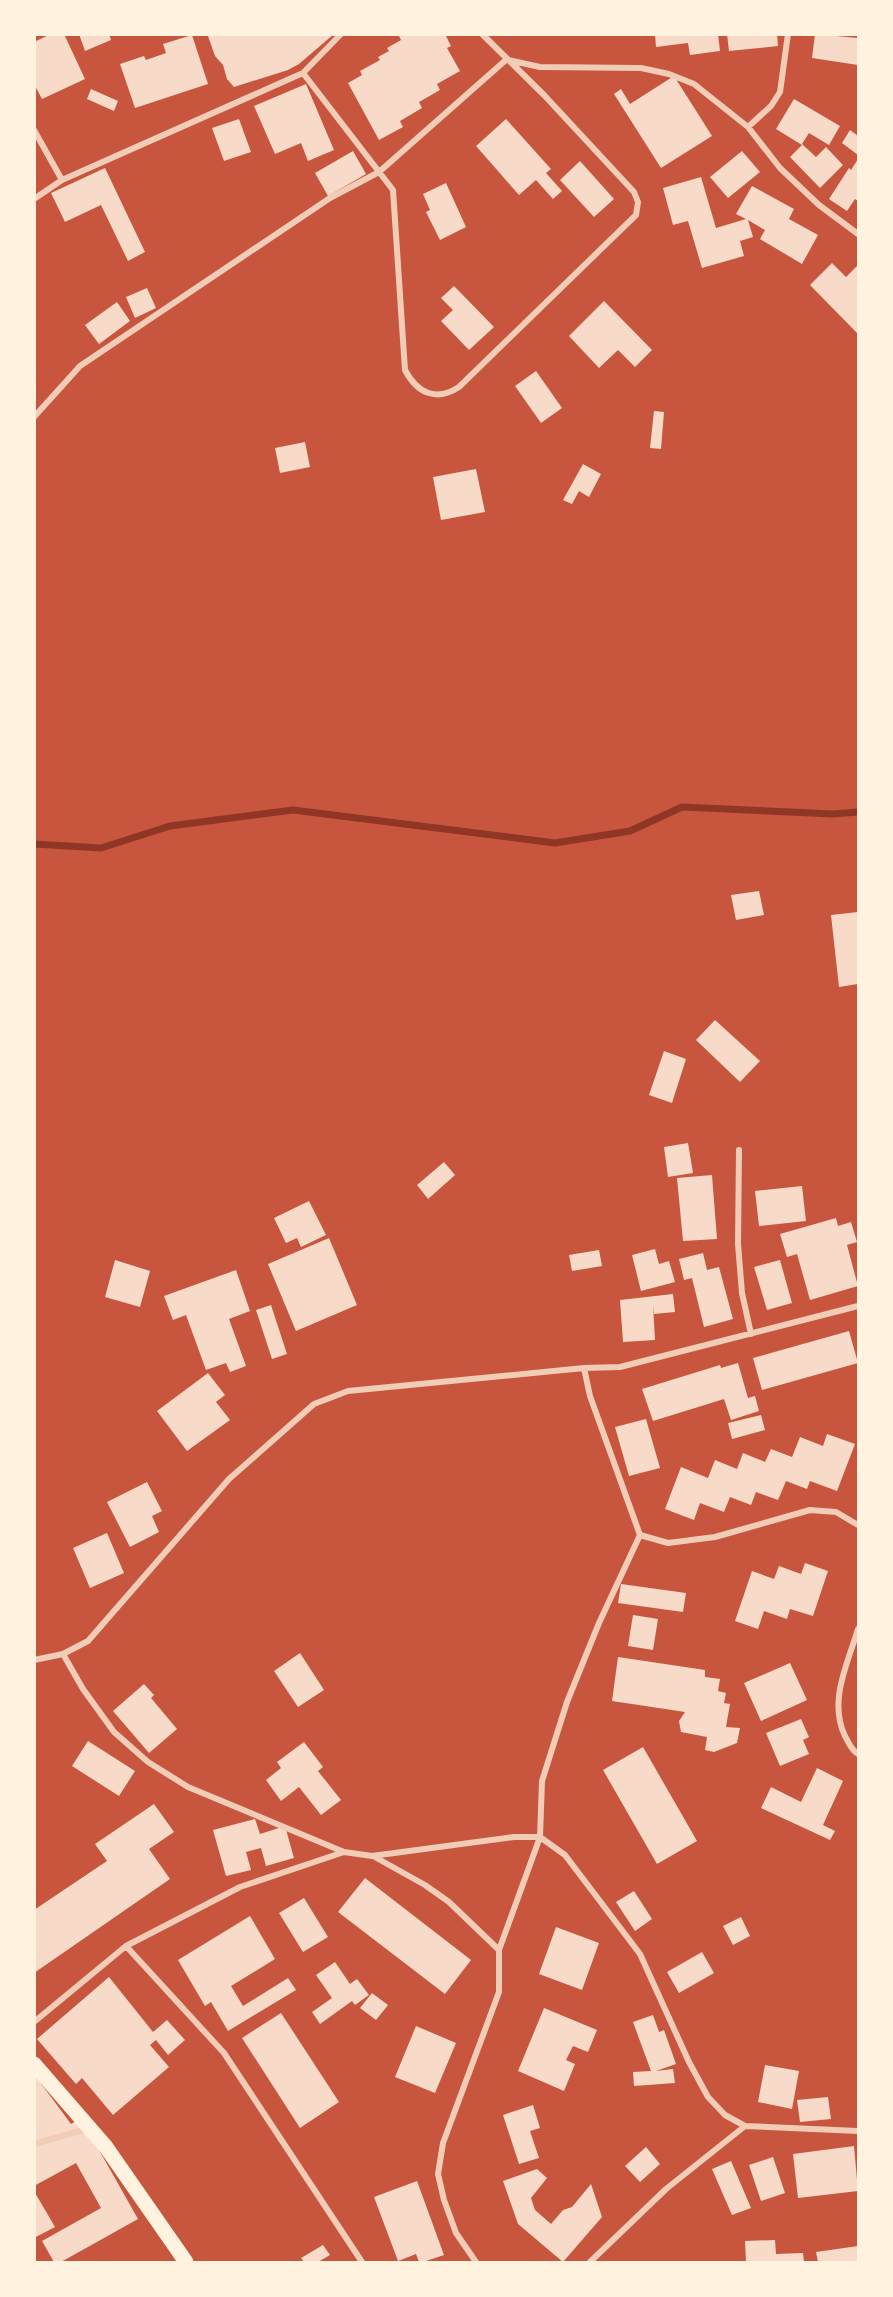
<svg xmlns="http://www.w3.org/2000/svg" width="893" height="2297" font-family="Roboto,sans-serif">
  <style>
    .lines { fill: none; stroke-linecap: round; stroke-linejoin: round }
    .stream { stroke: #8f3625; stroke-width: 7 }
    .building { fill: #f7dbc8 }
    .minor { stroke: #f1ccb7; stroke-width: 6 }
    .primary { stroke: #fff3e0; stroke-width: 15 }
  </style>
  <rect width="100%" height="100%" fill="#c8553d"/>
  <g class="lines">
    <path class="stream" d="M 34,844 L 101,848 L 170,826 L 293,810 L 555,843 L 630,831 L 682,807 L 833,814 L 858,812"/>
  </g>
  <path class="building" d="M 51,34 L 64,34 L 85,79 L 42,99 L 34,84 L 34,42 Z
    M 79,34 L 109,34 L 111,40 L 85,51 Z
    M 213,34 L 334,34 L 299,64 L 288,70 L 234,87 L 227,79 L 223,65 L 215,56 L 208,36 Z
    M 403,34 L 445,34 L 451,46 L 447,48 L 460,71 L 437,84 L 440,90 L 419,102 L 422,108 L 400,121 L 403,127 L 379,140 L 348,83 L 362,75 L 360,71 L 380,60 L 378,57 L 389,51 L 387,48 L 401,40 L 399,36 Z
    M 655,34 L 718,34 L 720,51 L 690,55 L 688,43 L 656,47 Z
    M 727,34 L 777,34 L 778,46 L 729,51 Z
    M 815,34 L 858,38 L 858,65 L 812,58 Z
    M 192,35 L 208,84 L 135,108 L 120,64 L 144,56 L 146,60 L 166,53 L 163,44 Z
    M 674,76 L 712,136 L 661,168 L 614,94 L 621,89 L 630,104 Z
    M 306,84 L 334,150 L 308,161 L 301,143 L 275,154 L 254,106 Z
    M 91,89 L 118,101 L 114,111 L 87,99 Z
    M 794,99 L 840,126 L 829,145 L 809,133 L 802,144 L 816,157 L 826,147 L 843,165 L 820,188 L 790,157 L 802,145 L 776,129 Z
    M 239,119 L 251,152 L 224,161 L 212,128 Z
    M 506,119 L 551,169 L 546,173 L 562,191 L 553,199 L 536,180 L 519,195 L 476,146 Z
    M 850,130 L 858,136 L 858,155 L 842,143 Z
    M 353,151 L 366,174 L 328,196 L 315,173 Z
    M 742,151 L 760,172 L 728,198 L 710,177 Z
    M 858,159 L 858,201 L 855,199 L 847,211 L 829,199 L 849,168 L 851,170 Z
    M 580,161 L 614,199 L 594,217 L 560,180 Z
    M 105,168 L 145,252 L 128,261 L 101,205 L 65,222 L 51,193 Z
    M 701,177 L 716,228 L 746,219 L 736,214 L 752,186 L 794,209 L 789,219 L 818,235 L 802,264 L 760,239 L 765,230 L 748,220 L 753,237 L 740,241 L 744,256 L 702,268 L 688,221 L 673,225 L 663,188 Z
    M 446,183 L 466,227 L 440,240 L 426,212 L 430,210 L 423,194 Z
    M 832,263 L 846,277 L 858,265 L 858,334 L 810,285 Z
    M 454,286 L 494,327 L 469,350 L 441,321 L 453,310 L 441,298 Z
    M 147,288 L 156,308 L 135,318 L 126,297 Z
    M 604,301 L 652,350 L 635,367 L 618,350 L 599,368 L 569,336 Z
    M 117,302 L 130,321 L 99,344 L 85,325 Z
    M 536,371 L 562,408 L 541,423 L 515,386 Z
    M 654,411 L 664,412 L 661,449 L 650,448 Z
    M 305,442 L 310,467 L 280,473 L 275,448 Z
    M 583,464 L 601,474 L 589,497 L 579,491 L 572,504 L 563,500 Z
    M 476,469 L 485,512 L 441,520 L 433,477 Z
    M 759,891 L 764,915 L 736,920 L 731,895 Z
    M 858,912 L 858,984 L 839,987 L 831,915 Z
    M 715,1020 L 760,1061 L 740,1082 L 696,1040 Z
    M 664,1051 L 686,1059 L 672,1103 L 649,1095 Z
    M 688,1143 L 693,1173 L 668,1177 L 664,1147 Z
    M 444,1162 L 455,1175 L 428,1199 L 417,1185 Z
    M 712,1175 L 717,1239 L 683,1241 L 677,1178 Z
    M 802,1186 L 806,1221 L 759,1226 L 755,1191 Z
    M 309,1201 L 326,1235 L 301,1247 L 297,1238 L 286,1243 L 274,1218 Z
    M 836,1218 L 838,1226 L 851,1222 L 857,1242 L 847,1245 L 858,1286 L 810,1300 L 797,1254 L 787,1257 L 780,1234 Z
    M 329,1238 L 357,1305 L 296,1331 L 268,1264 Z
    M 655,1249 L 659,1264 L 669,1261 L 675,1282 L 641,1291 L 632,1255 Z
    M 599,1250 L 602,1266 L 572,1271 L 569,1255 Z
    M 703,1253 L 707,1270 L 719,1267 L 733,1319 L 704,1327 L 692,1278 L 684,1280 L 679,1259 Z
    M 115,1260 L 150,1271 L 140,1307 L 105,1297 Z
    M 780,1260 L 792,1303 L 767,1310 L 754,1267 Z
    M 236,1270 L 250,1311 L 229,1319 L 246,1366 L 230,1372 L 226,1363 L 206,1370 L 186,1315 L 173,1320 L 164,1296 Z
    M 673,1294 L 675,1312 L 654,1314 L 653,1305 L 655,1340 L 623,1342 L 620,1300 Z
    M 271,1305 L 287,1354 L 272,1359 L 256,1310 Z
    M 849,1331 L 858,1363 L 762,1390 L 753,1358 Z
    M 738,1363 L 748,1398 L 755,1396 L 759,1411 L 731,1420 L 724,1399 L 653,1421 L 642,1389 L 720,1365 L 721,1368 Z
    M 208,1373 L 225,1395 L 216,1402 L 230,1420 L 187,1451 L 157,1411 Z
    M 761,1415 L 765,1430 L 732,1439 L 728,1423 Z
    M 646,1419 L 660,1468 L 629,1476 L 615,1427 Z
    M 827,1434 L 855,1444 L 837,1491 L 810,1481 L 807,1489 L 786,1481 L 778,1500 L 756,1492 L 751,1505 L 730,1497 L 724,1512 L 700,1503 L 694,1520 L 665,1509 L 681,1467 L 708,1478 L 715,1460 L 737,1469 L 743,1453 L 765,1462 L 771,1449 L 792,1457 L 800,1437 L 823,1446 Z
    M 147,1482 L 162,1511 L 152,1516 L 159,1532 L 130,1547 L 107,1502 Z
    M 107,1533 L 124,1573 L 90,1588 L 73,1548 Z
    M 805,1563 L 828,1571 L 813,1616 L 790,1609 L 787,1619 L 764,1611 L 758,1629 L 735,1621 L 752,1571 L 774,1579 L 779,1566 L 801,1574 Z
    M 621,1584 L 686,1593 L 683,1612 L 618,1603 Z
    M 633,1615 L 658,1619 L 653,1650 L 628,1646 Z
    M 300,1653 L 324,1690 L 298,1707 L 274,1671 Z
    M 618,1657 L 705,1670 L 705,1677 L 720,1679 L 718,1691 L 726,1693 L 724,1703 L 730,1704 L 726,1727 L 740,1728 L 737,1743 L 714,1752 L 705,1750 L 707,1737 L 681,1732 L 679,1721 L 685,1712 L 612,1701 Z
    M 790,1663 L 807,1700 L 761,1721 L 744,1683 Z
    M 144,1684 L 154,1695 L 151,1698 L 177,1729 L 149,1753 L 113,1711 Z
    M 801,1719 L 809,1737 L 803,1740 L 809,1754 L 780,1766 L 766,1733 Z
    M 88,1741 L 135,1771 L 119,1796 L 72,1766 Z
    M 304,1742 L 323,1767 L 318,1771 L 341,1800 L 321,1815 L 299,1787 L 281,1801 L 266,1780 L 281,1768 L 277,1762 Z
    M 643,1747 L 697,1841 L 657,1864 L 603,1770 Z
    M 817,1768 L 843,1781 L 823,1825 L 835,1831 L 830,1840 L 761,1808 L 771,1787 L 801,1802 Z
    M 154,1804 L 174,1832 L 149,1849 L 170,1879 L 34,1973 L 34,1910 L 107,1861 L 95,1844 Z
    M 255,1819 L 260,1834 L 285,1826 L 294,1858 L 266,1866 L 261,1848 L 246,1852 L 251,1870 L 226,1876 L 213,1830 Z
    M 365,1878 L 471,1960 L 445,1994 L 338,1912 Z
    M 634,1891 L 652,1919 L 635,1931 L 616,1902 Z
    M 304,1898 L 328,1937 L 303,1952 L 279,1913 Z
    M 250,1916 L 275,1959 L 231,1986 L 243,2006 L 288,1978 L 296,1990 L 228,2031 L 211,2002 L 205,2006 L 178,1960 Z
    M 741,1917 L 750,1936 L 733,1945 L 723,1926 Z
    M 556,1927 L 599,1943 L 582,1990 L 539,1974 Z
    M 702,1952 L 714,1973 L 679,1993 L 667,1972 Z
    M 335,1962 L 350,1984 L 357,1979 L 369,1995 L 355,2005 L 352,2001 L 320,2024 L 312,2012 L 332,1998 L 316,1975 Z
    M 109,1977 L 153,2032 L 167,2020 L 185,2040 L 168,2055 L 156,2040 L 150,2045 L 169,2067 L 113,2115 L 82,2078 L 76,2084 L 37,2039 Z
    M 372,1993 L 388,2005 L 376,2020 L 360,2008 Z
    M 544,2008 L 597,2030 L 588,2052 L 573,2046 L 566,2060 L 575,2064 L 564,2091 L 518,2071 Z
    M 281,2013 L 339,2102 L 300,2128 L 242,2038 Z
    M 653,2015 L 659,2032 L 664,2030 L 676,2064 L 656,2071 L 673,2069 L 675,2083 L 634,2086 L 633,2072 L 651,2071 L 633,2022 Z
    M 416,2026 L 456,2043 L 435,2093 L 395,2077 Z
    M 765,2065 L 799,2071 L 792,2109 L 758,2102 Z
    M 34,2074 L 71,2124 L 81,2118 L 138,2219 L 61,2262 L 54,2262 L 42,2241 L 101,2208 L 76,2163 L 34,2186 Z
    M 828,2097 L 831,2119 L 800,2122 L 797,2100 Z
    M 533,2105 L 540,2128 L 530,2131 L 539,2158 L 519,2164 L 503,2115 Z
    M 854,2146 L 858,2191 L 798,2198 L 793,2154 Z
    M 646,2147 L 660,2164 L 640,2182 L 625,2166 Z
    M 773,2157 L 785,2193 L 761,2201 L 749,2165 Z
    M 731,2161 L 751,2208 L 732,2215 L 712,2169 Z
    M 537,2169 L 547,2178 L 531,2198 L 535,2210 L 551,2224 L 563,2210 L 572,2207 L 591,2184 L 602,2217 L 563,2262 L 518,2224 L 503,2181 Z
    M 417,2181 L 444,2255 L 423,2262 L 419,2262 L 416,2254 L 398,2261 L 374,2197 Z
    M 34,2191 L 55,2227 L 34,2238 Z
    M 775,2240 L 776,2254 L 803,2253 L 804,2262 L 746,2262 L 745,2241 Z
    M 323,2245 L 330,2255 L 318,2262 L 304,2262 L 301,2258 Z
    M 858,2246 L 858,2262 L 818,2262 L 816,2252 Z"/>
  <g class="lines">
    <path class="minor" d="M 508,60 L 540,67 L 641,68 L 669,74 L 694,84 L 748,127 L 780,168 L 819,205 L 858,234
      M 303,73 L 393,190 L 405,370 C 417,393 436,402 459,387 L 636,215 L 638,202 L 634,192 L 544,95 L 482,34
      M 748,127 L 771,106 L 780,92 L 788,34
      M 34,130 L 62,180
      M 34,199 L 62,180 L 303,73 L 341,34
      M 34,417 L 80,366 L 330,198 L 379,172 L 507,59
      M 739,1150 L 738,1244 L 742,1293 L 751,1334
      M 640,1535 L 668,1543 L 715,1537 L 810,1510 L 836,1512 L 858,1525
      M 858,1629 C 848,1663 828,1701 845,1736 C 849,1743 851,1750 858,1754
      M 63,1654 L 83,1689 L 114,1732 L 148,1762 L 188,1787 L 344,1852
      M 34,1660 L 63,1654 L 88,1641 L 229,1479 L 314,1404 L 348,1391 L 584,1368 L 620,1367 L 858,1306
      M 373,1856 L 425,1885 L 449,1902 L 499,1950
      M 126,1946 L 224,2053 L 362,2262
      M 34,2022 L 126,1946 L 240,1887 L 344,1852 L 372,1856 L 514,1837 L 540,1837 L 565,1855 L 640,1954 L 689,2062 L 708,2097 L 725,2115 L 745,2126 L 858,2131
      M 34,2144 L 87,2129
      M 476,2262 L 456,2233 L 444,2200 L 438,2174 L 443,2143 L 499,1992 L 499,1950 L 540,1837 L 542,1781 L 567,1702 L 599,1623 L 640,1535 L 590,1396 L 584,1368
      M 590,2262 L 666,2189 L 745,2126"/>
    <path class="primary" d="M 34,2064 L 106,2147 L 186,2262"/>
  </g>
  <rect width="893" height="2297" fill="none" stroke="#fff3e0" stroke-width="72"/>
</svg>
